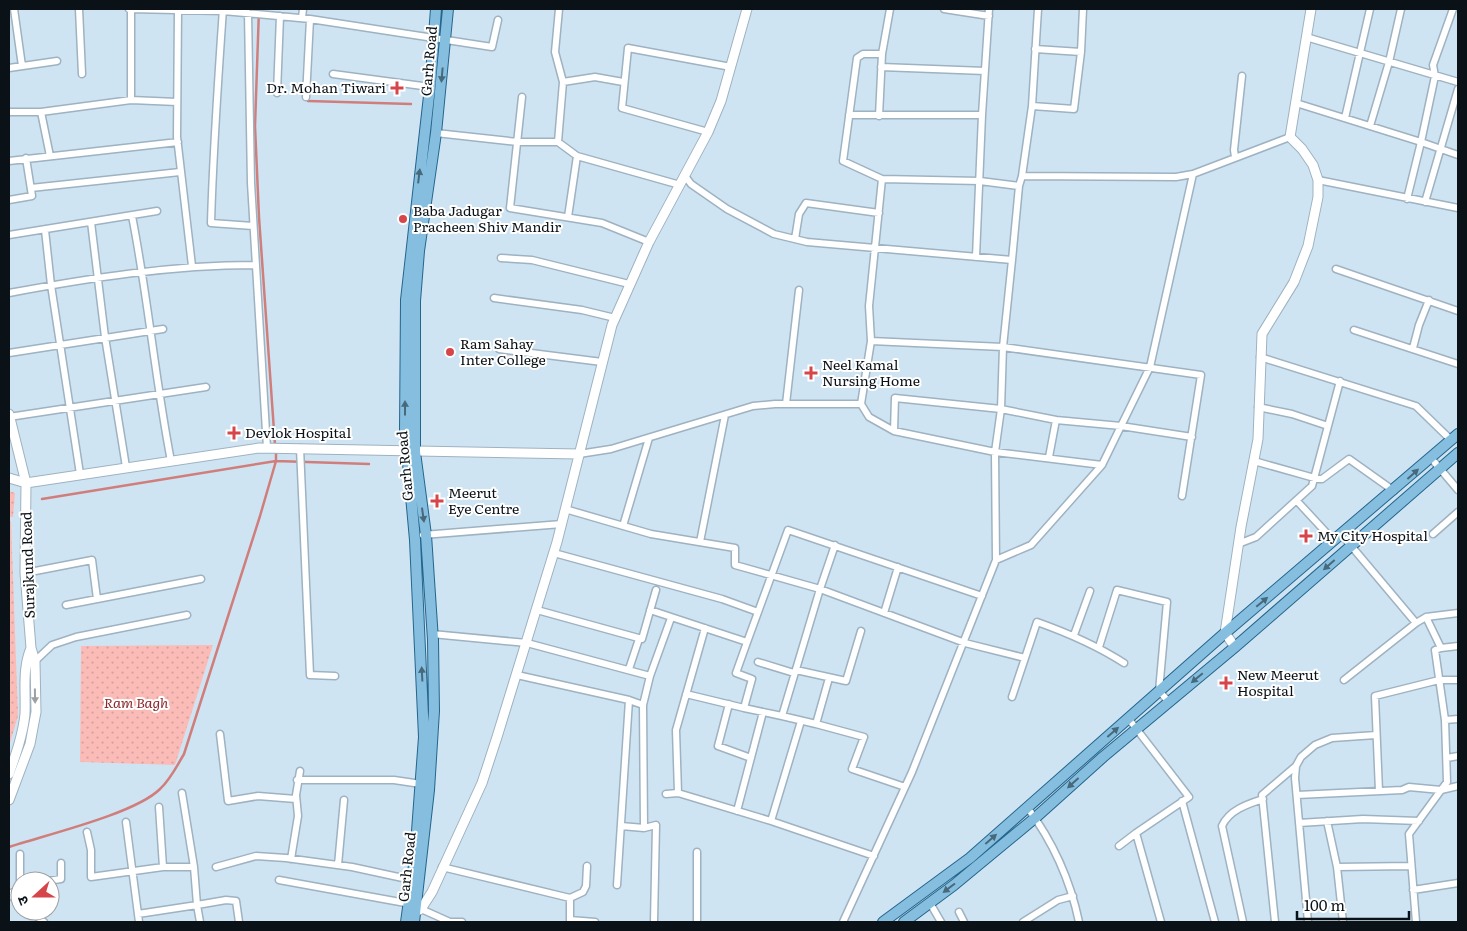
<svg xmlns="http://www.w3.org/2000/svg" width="1467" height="931" font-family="Literata,'Noto Sans Devanagari',serif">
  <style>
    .park { fill: url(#park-dots) }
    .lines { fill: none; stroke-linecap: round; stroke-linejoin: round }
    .stream { stroke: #d07e7b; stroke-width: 2.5 }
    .street-casing { stroke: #9eb2c1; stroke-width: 9 }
    .secondary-casing { stroke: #9eb2c1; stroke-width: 11 }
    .primary-casing { stroke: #25658b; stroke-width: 12 }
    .street { stroke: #fff; stroke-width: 6 }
    .secondary { stroke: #fff; stroke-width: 9 }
    .primary { stroke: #85bedf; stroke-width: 10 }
    .oneway { fill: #48687b }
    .oneway2 { fill: #9da0a2 }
    .poi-dot { fill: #d5454a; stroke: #fff; stroke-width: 2 }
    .labels { text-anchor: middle; stroke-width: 4; stroke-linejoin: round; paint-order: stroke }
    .street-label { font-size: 14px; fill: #0b1217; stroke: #fff }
    .poi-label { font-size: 14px; fill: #0b1217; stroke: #fff; text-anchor: start }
    .park-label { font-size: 14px; font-style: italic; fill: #8a282b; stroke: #fff }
  </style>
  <defs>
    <pattern id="park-dots" width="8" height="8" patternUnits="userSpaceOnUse" patternTransform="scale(1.25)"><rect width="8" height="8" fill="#fbbcb8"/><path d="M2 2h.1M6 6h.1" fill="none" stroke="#d6a19d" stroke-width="1.8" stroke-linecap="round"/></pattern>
  </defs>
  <rect width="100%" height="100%" fill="#cfe4f3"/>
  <path class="park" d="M 9,491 L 15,493 L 13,517 L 9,517 Z
    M 9,521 L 11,521 L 18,716 L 9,746 Z
    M 213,645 L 175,765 L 80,762 L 81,646 Z"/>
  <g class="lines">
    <path class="stream" d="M 259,9 L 255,126 L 259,217 L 275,445
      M 308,101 L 411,104
      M 42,499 L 276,461 L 369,464
      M 9,847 C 45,835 135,814 160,789 C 170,780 177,766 184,754 L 260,516 L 276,461 L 276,451"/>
    <defs>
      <path id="street" d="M 14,9 L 22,66
        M 79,9 L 82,74
        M 129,9 L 223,11 L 310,19 L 492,47 L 498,20
        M 131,9 L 131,100
        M 178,9 L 177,137 L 192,266
        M 223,9 C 218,80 213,152 211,223 L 253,226
        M 944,9 L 989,16
        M 1453,9 L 1433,65 L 1435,76 L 1421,142 L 1458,155
        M 248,13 L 251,183 L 267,448
        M 302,18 L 303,9
        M 1306,37 L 1458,82
        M 1081,52 L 1083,9
        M 882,54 L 863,54 L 857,58 L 843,161 L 882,179
        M 881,67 L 985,71
        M 9,68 L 57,61
        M 333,74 L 430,87
        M 563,82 L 595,77 L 623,82
        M 277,93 L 280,16
        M 306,97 L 310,19
        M 522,97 L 510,208 L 602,223 L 649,242
        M 1296,103 L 1421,142 L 1407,199
        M 1032,106 L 1074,109 L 1081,52 L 1035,49
        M 9,112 L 41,112 L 131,100 L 177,102
        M 41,112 L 50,156
        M 849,115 L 982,115
        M 879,116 L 882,54 L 890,9
        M 1345,118 L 1370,9
        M 1370,126 L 1389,62 L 1401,9
        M 708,132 L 622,108 L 628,48 L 731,67
        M 436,133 L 518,142 L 558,142 L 577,156 L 680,185
        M 558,142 L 563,82 L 555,52 L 559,9
        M 1235,157 L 1234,150 L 1242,76
        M 9,161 L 178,142
        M 685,176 L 691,184 L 727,209 L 774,234 L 807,242 L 1012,260 L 1019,186 L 1022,176 L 1176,177 L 1193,174 L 1290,137
        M 1022,176 L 1032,106 L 1038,9
        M 1318,180 L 1458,208
        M 31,188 L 180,172
        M 9,200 L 32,196 L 26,158
        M 1425,202 L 1458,89
        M 132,216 C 148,297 155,379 171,461
        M 568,217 L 577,156
        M 91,222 L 105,337 L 126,467
        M 45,230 L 51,285 L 80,474
        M 9,235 L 157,211
        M 795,239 L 799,214 L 806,203 L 879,213
        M 976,257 L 982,115 L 989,9
        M 501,258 L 532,260 L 629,284
        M 1012,260 L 1003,347 L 1001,409 L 895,398 L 894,431 L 995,452 L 1102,465
        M 1336,269 L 1458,311
        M 9,293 C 90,278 171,265 255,265
        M 494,298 L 582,310 L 615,318
        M 1354,330 L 1458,364
        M 871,341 L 1003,347 L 1201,375 L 1182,496
        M 1413,348 L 1419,325 L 1429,300
        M 499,349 L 602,362
        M 9,353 L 163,329
        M 1260,357 L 1416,406 L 1451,440
        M 786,404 L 799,290
        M 861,404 L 869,417 L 894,431
        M 1258,407 L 1292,414 L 1328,426
        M 9,417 L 206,387
        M 1056,420 L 1121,426 L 1150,367 L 1193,174
        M 300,448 L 310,675 L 335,676
        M 579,454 L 611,449 L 753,406 L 775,404 L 861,404 L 871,341 L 869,306 L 882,179 L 980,181 L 1019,186
        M 1431,458 L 1458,490
        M 1254,461 L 1318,479 L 1322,479 L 1349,459 L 1394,491
        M 1297,501 L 1334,541
        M 565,509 L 651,534 L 735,548 L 735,565 L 820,589 L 782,716 L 744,708 L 752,679 L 736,673 C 753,625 771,577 788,530 L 982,596
        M 623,526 L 649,438
        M 1433,534 L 1458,512
        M 423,535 L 562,524
        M 1342,535 L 1416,623 L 1426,617 L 1441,648 L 1435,650 L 1445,720 L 1447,782 L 1409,834 L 1416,922
        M 700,542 L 725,415
        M 1238,544 L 1256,537 L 1312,486 L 1340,381
        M 835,545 L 820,589 L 965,643 L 1025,658
        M 554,553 L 722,599 L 758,612
        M 996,560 L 1031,545 L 1102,465 L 1121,426 L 1192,437
        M 25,573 L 92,560 L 97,599
        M 66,605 L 201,579
        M 537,610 L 642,639 L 656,590
        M 650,610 L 747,642
        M 884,613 L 898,567
        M 1426,617 L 1458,613
        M 705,628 L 676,730 L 678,793 L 771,821
        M 432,634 L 527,643 L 650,676
        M 1074,635 L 1090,591
        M 1099,647 L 1117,590 L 1167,602 L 1159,691 L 1169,702
        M 1441,648 L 1458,646
        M 31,661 L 35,661 L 52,645 L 76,637 L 187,615
        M 758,662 L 794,673 L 796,670 L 846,681 L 861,631
        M 629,669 L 639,639 L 641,639
        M 517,675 L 629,700 L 617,885
        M 829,678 L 816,724 L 864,737 L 852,769 L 905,787
        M 1344,680 L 1416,623
        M 686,694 L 744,708
        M 1012,697 L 1037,622 C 1068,633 1096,645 1124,663
        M 629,700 L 643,705 L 644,828 L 656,825 L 654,922
        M 729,704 L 718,746 L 751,758
        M 643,705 L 650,676 L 671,618
        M 782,716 L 816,724
        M 1128,718 L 1189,797 L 1136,833 L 1161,922
        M 1445,720 L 1458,719
        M 801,721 L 771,821 L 874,856
        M 220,734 L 228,801 L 258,796 L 296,799
        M 1447,758 L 1458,756
        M 1296,766 L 1295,778 L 1308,922
        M 297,780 L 394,780 L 421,784
        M 1379,791 L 1375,696 L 1439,680 L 1458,680
        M 182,793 L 194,867
        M 666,794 L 678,793
        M 1297,795 L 1402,790 L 1409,787 L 1441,790 L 1458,786
        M 1182,801 L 1215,922
        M 159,807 L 163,867
        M 1027,807 C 1054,843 1070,879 1079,922
        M 737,811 L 763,712
        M 1327,821 L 1337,867 L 1343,922
        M 126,822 L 139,922
        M 1299,823 L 1363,819 L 1419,821
        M 621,826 L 644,828
        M 87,832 L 91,850 L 91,877 L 163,867 L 194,867 L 197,905 L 226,900 L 236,901 L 239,922
        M 1119,846 L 1136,833
        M 20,854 L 20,881
        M 291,859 L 298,816 L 296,795 L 300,771
        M 338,865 L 344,800
        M 216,867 L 256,856 L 286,858 L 352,867 L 412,880
        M 442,867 L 570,898 L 583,892 L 586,886 L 587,866
        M 1337,867 L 1411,866
        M 279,880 L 411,904
        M 48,881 L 61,879 L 61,863
        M 1413,890 L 1458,883
        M 9,894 L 20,903
        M 9,894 L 20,889
        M 570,898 L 570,922
        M 930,903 L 941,922
        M 421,909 L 450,922 L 462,922
        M 30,911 L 44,922
        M 959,912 L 964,922
        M 138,914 L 197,905 L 200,922
        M 570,920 L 595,922
        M 697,922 L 697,852
        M 843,922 L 912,772 L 996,560 L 995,452 L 1001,409 L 1056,420 L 1049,457
        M 1023,922 L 1058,900 L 1073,896
        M 1243,922 L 1222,826 C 1229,810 1248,804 1263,799
        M 1275,922 L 1262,795 L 1296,766 L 1301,757 L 1315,745 L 1332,738 L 1376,735"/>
      <path id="secondary" d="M 9,414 L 26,483 L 25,573 L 31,648 L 35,661 L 36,712 L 30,744 L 9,800
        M 9,478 L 26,483 L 259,448 L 579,454
        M 1235,647 L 1225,633 L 1241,527 L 1258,439 L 1262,334 L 1294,282 L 1308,246 L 1318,197 L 1318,180 L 1313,165 L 1302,149 L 1290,137 L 1311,9
        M 9,774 C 16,754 23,734 25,714 C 26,691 22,669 31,648
        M 412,914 L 421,909 L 432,892 L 482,783 L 497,737 L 557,542 L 612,325 L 649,242 L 708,132 L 721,101 L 747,9"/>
      <path id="primary" d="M 406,922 L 415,858 L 424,737 L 415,540 L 405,430 L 406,300 L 430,87 L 436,9
        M 414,922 L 429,790 L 434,711 L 433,640 L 426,535 L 415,452 L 415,301 L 419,251 L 436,133 L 448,9
        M 883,922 L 970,858 L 1225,633 L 1458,434
        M 904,922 L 954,885 L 1035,818 L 1103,757 L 1235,647 L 1458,453"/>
    </defs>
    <use href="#street" class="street-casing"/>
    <use href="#secondary" class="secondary-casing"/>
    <use href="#primary" class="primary-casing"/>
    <use href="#street" class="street"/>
    <use href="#secondary" class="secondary"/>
    <use href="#primary" class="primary"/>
  </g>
  <defs><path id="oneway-solid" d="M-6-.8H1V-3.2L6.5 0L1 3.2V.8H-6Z" transform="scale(1.25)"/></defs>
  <g class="oneway">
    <use href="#oneway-solid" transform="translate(442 75) rotate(95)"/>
    <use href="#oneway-solid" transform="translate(419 176) rotate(-83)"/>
    <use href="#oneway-solid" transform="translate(405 408) rotate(-90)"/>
    <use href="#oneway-solid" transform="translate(1413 474) rotate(-42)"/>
    <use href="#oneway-solid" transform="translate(423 515) rotate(82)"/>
    <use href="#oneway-solid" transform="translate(1329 565) rotate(139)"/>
    <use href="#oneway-solid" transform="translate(1262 602) rotate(-40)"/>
    <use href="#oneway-solid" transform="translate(422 674) rotate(-93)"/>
    <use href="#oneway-solid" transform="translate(1197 678) rotate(140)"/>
    <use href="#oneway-solid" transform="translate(1113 732) rotate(-41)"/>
    <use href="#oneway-solid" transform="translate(1073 783) rotate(138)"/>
    <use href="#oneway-solid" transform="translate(991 839) rotate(-41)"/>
    <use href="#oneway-solid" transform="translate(949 888) rotate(143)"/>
  </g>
  <use class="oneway2" href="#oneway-solid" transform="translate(35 696) rotate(89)"/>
  <g class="poi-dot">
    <path d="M394.5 80.5h5v5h5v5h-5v5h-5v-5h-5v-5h5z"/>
    <circle cx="403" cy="219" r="5"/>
    <circle cx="450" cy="352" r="5"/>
    <path d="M808.5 365.5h5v5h5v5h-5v5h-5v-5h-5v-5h5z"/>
    <path d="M231.5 425.5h5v5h5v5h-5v5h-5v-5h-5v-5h5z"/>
    <path d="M434.5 493.5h5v5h5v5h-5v5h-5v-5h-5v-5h5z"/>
    <path d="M1303.5 528.5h5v5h5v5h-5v5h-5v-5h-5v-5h5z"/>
    <path d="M1223.5 675.5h5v5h5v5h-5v5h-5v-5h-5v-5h5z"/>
  </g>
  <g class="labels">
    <g class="street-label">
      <text transform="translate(429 61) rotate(-85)" y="5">Garh Road</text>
      <text transform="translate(405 466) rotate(-95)" y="5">Garh Road</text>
      <text transform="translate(28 565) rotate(-92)" y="5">Surajkund Road</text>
      <text transform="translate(407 867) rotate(-84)" y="5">Garh Road</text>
    </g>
    <g class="poi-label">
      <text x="386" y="93" text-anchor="end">Dr. Mohan Tiwari</text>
      <text x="413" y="216">Baba Jadugar<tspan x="413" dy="16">Pracheen Shiv Mandir</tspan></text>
      <text x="460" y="349">Ram Sahay<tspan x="460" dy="16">Inter College</tspan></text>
      <text x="822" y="370">Neel Kamal<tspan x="822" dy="16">Nursing Home</tspan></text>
      <text x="245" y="438">Devlok Hospital</text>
      <text x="448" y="498">Meerut<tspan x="448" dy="16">Eye Centre</tspan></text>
      <text x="1317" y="541">My City Hospital</text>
      <text x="1237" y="680">New Meerut<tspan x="1237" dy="16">Hospital</tspan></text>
    </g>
    <g class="park-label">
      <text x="136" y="708">Ram Bagh</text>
    </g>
  </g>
  <rect width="1467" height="931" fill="none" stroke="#0b1217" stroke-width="20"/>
  <g transform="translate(35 896) rotate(249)"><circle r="24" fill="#ffffff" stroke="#9da0a2"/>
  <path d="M0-4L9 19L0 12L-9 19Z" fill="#d5454a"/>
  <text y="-8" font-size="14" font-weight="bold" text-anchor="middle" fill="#0b1217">उ</text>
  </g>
  <path d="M1297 911v8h112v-8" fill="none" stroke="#0b1217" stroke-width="2.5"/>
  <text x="1304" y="911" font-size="15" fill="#0b1217" stroke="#ffffff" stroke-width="4" paint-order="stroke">100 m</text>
</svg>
